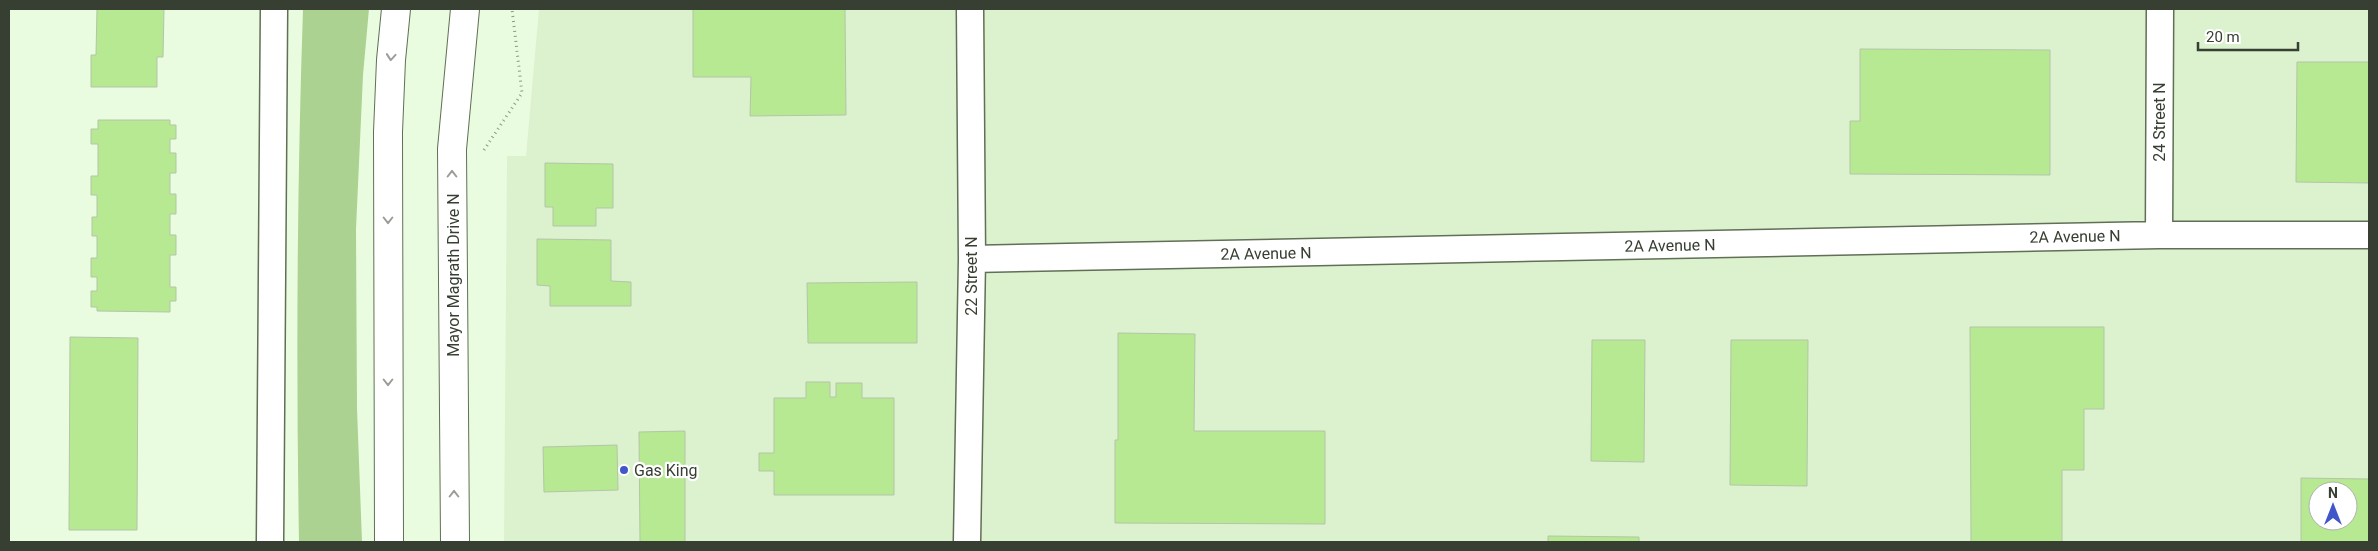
<svg xmlns="http://www.w3.org/2000/svg" width="2378" height="551" font-family="Roboto,sans-serif">
  <style>
    .built { fill: #dcf2ce; fill-rule: evenodd }
    .green { fill: #abd290 }
    .building { fill: #b6e992; stroke: #b4c5a9; fill-rule: evenodd }
    .lines { fill: none; stroke-linecap: round; stroke-linejoin: round }
    .minor-casing { stroke: #606f56; stroke-width: 29 }
    .secondary-casing { stroke: #606f56; stroke-width: 30 }
    .path { stroke: #8b9783; stroke-width: 3; stroke-dasharray: 1 4; stroke-linecap: butt }
    .minor { stroke: #fff; stroke-width: 26 }
    .secondary { stroke: #fff; stroke-width: 28 }
    .oneway { stroke: #9b9e98 }
    .poi-dot { fill: #4056c9; stroke: #fff; stroke-width: 2 }
    .labels { text-anchor: middle; stroke-width: 4.5; stroke-linejoin: round; paint-order: stroke }
    .street-label { font-size: 16px; fill: #373e32; stroke: #fff }
    .poi-label { font-size: 16px; fill: #373e32; stroke: #fff; text-anchor: start }
  </style>
  <rect width="100%" height="100%" fill="#eafcdf"/>
  <path class="built" d="M 539,9 L 2369,9 L 2369,542 L 504,542 L 507,156 L 526,156 ZM 2318,491 L 2348,491 L 2348,521 L 2318,521 Z"/>
  <path class="green" d="M 303,9 L 369,9 L 363,75 L 356,229 L 357,408 L 362,542 L 299,542 C 296,364 297,187 303,9 Z"/>
  <path class="building" d="M 97,9 L 164,9 L 163,57 L 157,57 L 157,87 L 91,87 L 91,55 L 96,55 Z
    M 693,9 L 845,9 L 846,115 L 750,116 L 751,77 L 693,77 Z
    M 1860,49 L 2050,50 L 2050,175 L 1850,174 L 1850,121 L 1860,121 Z
    M 2297,62 L 2369,62 L 2369,183 L 2296,182 Z
    M 98,120 L 170,120 L 170,125 L 176,125 L 176,139 L 170,139 L 170,153 L 176,153 L 176,173 L 170,173 L 170,194 L 176,194 L 176,214 L 170,214 L 170,235 L 176,235 L 176,255 L 170,255 L 170,287 L 176,287 L 176,301 L 170,301 L 170,312 L 97,311 L 97,307 L 91,307 L 91,291 L 97,291 L 97,277 L 91,277 L 91,258 L 97,258 L 97,236 L 92,236 L 92,217 L 97,217 L 97,195 L 91,195 L 91,176 L 98,176 L 98,144 L 91,144 L 91,129 L 98,129 Z
    M 545,163 L 613,164 L 613,208 L 596,208 L 596,226 L 553,226 L 553,207 L 545,207 Z
    M 537,239 L 611,240 L 611,281 L 631,282 L 631,306 L 550,306 L 550,286 L 537,285 Z
    M 917,282 L 917,343 L 808,343 L 807,283 Z
    M 1970,327 L 2104,327 L 2104,409 L 2084,409 L 2084,470 L 2062,470 L 2062,542 L 1971,542 Z
    M 1118,333 L 1195,334 L 1194,431 L 1325,431 L 1325,524 L 1115,523 L 1115,440 L 1118,440 Z
    M 70,337 L 138,338 L 137,530 L 69,530 Z
    M 1592,340 L 1645,340 L 1644,462 L 1591,461 Z
    M 1731,340 L 1808,340 L 1807,486 L 1730,485 Z
    M 806,382 L 830,382 L 830,397 L 836,397 L 836,383 L 862,383 L 862,398 L 894,398 L 894,495 L 774,495 L 774,471 L 759,471 L 759,453 L 774,453 L 774,398 L 806,398 Z
    M 685,431 L 685,542 L 640,542 L 639,432 Z
    M 617,445 L 618,490 L 544,492 L 543,447 Z
    M 2301,478 L 2369,479 L 2369,542 L 2301,542 ZM 2318,491 L 2348,491 L 2348,521 L 2318,521 Z
    M 1548,536 L 1639,537 L 1639,542 L 1548,542 Z"/>
  <g class="lines">
    <defs>
      <path id="minor" d="M 2159,235 L 2160,9
        M 972,259 L 2159,235 L 2369,235
        M 270,542 L 274,9
        M 967,542 L 972,259 L 970,9"/>
      <path id="secondary" d="M 389,542 L 388,132 L 391,60 L 396,9
        M 455,542 L 452,149 L 465,9"/>
    </defs>
    <use href="#minor" class="minor-casing"/>
    <use href="#secondary" class="secondary-casing"/>
    <path class="path" d="M 484,150 L 522,93 L 512,9"/>
    <use href="#minor" class="minor"/>
    <use href="#secondary" class="secondary"/>
  </g>
  <defs><path id="oneway-chevron" d="M-2-3.5L2.5 0L-2 3.5" fill="none" stroke-width="1.6" stroke-linecap="round" stroke-linejoin="round" transform="scale(1.25)"/></defs>
  <g class="oneway">
    <use href="#oneway-chevron" transform="translate(391 57) rotate(95)"/>
    <use href="#oneway-chevron" transform="translate(452 174) rotate(-90)"/>
    <use href="#oneway-chevron" transform="translate(388 220) rotate(90)"/>
    <use href="#oneway-chevron" transform="translate(388 382) rotate(90)"/>
    <use href="#oneway-chevron" transform="translate(454 494) rotate(-90)"/>
  </g>
  <circle class="poi-dot" cx="624" cy="470" r="5"/>
  <g class="labels">
    <g class="street-label">
      <text transform="translate(2159 122) rotate(-90)" y="6">24 Street N</text>
      <text transform="translate(2075 236) rotate(-1)" y="6">2A Avenue N</text>
      <text transform="translate(1670 245) rotate(-1)" y="6">2A Avenue N</text>
      <text transform="translate(1266 253) rotate(-1)" y="6">2A Avenue N</text>
      <text transform="translate(453 275) rotate(-90)" y="6">Mayor Magrath Drive N</text>
      <text transform="translate(971 276) rotate(-90)" y="6">22 Street N</text>
    </g>
    <g class="poi-label">
      <text x="634" y="476">Gas King</text>
    </g>
  </g>
  <rect width="2378" height="551" fill="none" stroke="#373e32" stroke-width="20"/>
  <g transform="translate(2333 506)"><circle r="24" fill="#ffffff" stroke="#afb2ad"/>
  <path d="M0-4L9 19L0 12L-9 19Z" fill="#4056c9"/>
  <text y="-8" font-size="14" font-weight="bold" text-anchor="middle" fill="#373e32">N</text>
  </g>
  <path d="M2198 42v8h100v-8" fill="none" stroke="#373e32" stroke-width="2.5"/>
  <text x="2206" y="42" font-size="15" fill="#373e32" stroke="#ffffff" stroke-width="4" paint-order="stroke">20 m</text>
</svg>
